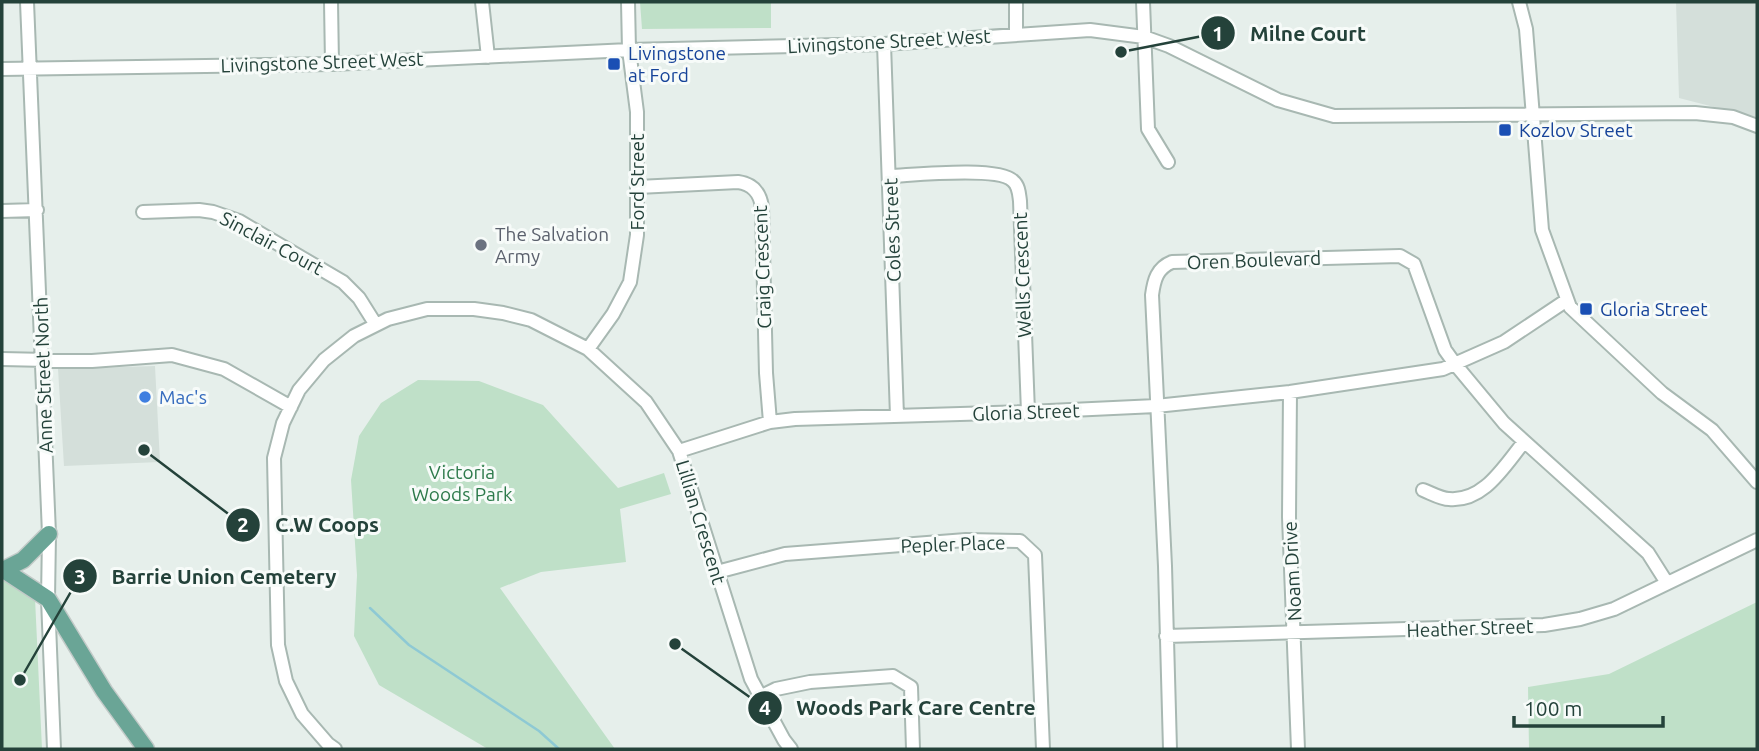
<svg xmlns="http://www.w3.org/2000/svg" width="1759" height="751" font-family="Ubuntu,sans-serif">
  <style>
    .built { fill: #d4dfda }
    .green { fill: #bfe0c8 }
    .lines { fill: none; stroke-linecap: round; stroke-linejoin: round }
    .stream { stroke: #8ec9d4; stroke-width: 2.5 }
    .minor-casing { stroke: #a8b8b2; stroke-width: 16 }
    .major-casing { stroke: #c2cac8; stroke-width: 19 }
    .minor { stroke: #fff; stroke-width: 12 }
    .major { stroke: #6aa596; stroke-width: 16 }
    .transit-dot { fill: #1a4fb4; stroke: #f7fbf9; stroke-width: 2.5 }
    .worship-dot { fill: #6b7280; stroke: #f7fbf9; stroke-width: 2.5 }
    .shop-dot { fill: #3f7fe0; stroke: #f7fbf9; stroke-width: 2.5 }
    .labels { text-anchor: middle; stroke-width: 6; stroke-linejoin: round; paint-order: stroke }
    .street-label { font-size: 19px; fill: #24423a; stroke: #f7fbf9 }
    .transit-label { font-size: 19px; fill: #164399; stroke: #f7fbf9; text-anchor: start }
    .worship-label { font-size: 19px; fill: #5b616d; stroke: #f7fbf9; text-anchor: start }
    .shop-label { font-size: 19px; fill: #366cbe; stroke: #f7fbf9; text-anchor: start }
    .park-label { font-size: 19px; fill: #2d7a4b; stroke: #f7fbf9 }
    .leader { fill: none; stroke: #24423a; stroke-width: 2.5 }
    .callout-dot { fill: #24423a; stroke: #f7fbf9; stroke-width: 2.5 }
    .mark-label { font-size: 21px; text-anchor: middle; font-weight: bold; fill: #fff }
    .callout-label { font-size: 21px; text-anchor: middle; font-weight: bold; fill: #24423a; stroke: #f7fbf9; stroke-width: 6; stroke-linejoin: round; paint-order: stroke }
  </style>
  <rect width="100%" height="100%" fill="#e6efeb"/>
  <path class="built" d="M 1676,2 L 1757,2 L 1757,118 L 1679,98 Z
    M 155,366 L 160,462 L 64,466 L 58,369 Z"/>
  <path class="green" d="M 640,2 L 771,2 L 771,28 L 642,29 Z
    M 418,380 L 479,381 L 543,405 L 618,488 L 664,473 L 671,494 L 620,509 L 626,562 L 541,572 L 500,588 L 615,749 L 488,749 L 379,685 L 354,636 L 357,575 L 351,480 L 359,436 L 381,403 Z
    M 2,578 L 35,598 L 42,749 L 2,749 Z
    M 1757,602 L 1757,749 L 1529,749 L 1528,687 L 1609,674 Z"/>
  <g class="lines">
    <path class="stream" d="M 370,608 L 409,645 L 539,731 L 559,749"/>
    <defs>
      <path id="minor" d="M 27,2 L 49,534 L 48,599 L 54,749
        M 331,2 L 332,64
        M 482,2 L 488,57
        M 1143,2 L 1148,129 L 1168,162
        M 1519,2 L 1526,29 L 1542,230 L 1570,307 L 1662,393 L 1712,430 L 1757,482
        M 1016,35 L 1016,2
        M 884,44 L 897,416
        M 2,69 L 332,64 L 629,50 L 884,44 L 1090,30 L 1144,37 L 1169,46 L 1278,100 L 1334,116 L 1695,113 L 1733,117 L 1757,126
        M 890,176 C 914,175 999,166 1013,181 C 1019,186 1019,194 1020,201 L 1028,412
        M 638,187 L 738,182 C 753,184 760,193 762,207 L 766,373 L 770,422
        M 2,211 L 37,210
        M 143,212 L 199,210 L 213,212 L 239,221 L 343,282 L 359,298 L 376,325
        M 588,349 L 613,314 L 630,282 L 637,235 L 637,112 L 629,50 L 628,2
        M 2,359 L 92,361 L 172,355 L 224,369 L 291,407
        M 1290,392 L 1289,517 L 1298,749
        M 679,451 L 770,422 L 795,419 L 1028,412 L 1156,406 L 1290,392 L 1443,369 L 1504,342 L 1567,300
        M 1423,490 C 1431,493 1441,499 1449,499 C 1484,502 1504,466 1524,442
        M 717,572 L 785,554 L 966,540 L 1020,541 L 1035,555 L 1043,749
        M 1166,636 L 1544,625 L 1580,619 L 1614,609 L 1757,540
        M 762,696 L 776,689 L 810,682 L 893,676 L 911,687 L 913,749
        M 335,749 L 328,744 L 302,714 L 286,681 L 278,645 L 274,458 L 283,423 L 299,390 L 324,360 L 354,336 L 388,319 L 427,309 L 474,309 L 503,313 L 531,320 L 588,349 L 646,402 L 679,451 L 751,679 L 784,740 L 791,749
        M 1170,749 L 1165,566 L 1152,295 C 1154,280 1157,268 1172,262 L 1400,256 L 1414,264 L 1445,350 L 1455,364 L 1504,423 L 1648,553 L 1667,583"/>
      <path id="major" d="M 2,569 L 48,599 L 104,691 L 146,749
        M 3,570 L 23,560 L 49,534"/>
    </defs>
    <use href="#minor" class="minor-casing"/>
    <use href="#major" class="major-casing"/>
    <use href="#minor" class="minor"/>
    <use href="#major" class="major"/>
  </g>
  <g class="transit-dot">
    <rect x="607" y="57" width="14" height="14" rx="3.5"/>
    <rect x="1498" y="123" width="14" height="14" rx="3.5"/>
    <rect x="1579" y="302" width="14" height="14" rx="3.5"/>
  </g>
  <circle class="worship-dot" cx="481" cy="245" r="7"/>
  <circle class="shop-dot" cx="145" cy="397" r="7"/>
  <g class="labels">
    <g class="street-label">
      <text transform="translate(889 41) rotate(-3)" y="7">Livingstone Street West</text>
      <text transform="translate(322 62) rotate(-2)" y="7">Livingstone Street West</text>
      <text transform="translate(637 182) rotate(-90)" y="7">Ford Street</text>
      <text transform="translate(892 230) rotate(-92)" y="7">Coles Street</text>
      <text transform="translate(272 243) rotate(28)" y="7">Sinclair Court</text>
      <text transform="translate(1254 260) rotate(-2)" y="7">Oren Boulevard</text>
      <text transform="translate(762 267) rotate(-92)" y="7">Craig Crescent</text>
      <text transform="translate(1022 275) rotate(-92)" y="7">Wells Crescent</text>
      <text transform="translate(43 375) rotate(-92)" y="7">Anne Street North</text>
      <text transform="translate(1026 412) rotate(-2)" y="7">Gloria Street</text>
      <text transform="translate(701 522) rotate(73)" y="7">Lillian Crescent</text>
      <text transform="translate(953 544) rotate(-2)" y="7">Pepler Place</text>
      <text transform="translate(1292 571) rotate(-93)" y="7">Noam Drive</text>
      <text transform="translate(1470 628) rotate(-2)" y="7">Heather Street</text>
    </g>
    <g class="transit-label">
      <text x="628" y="60">Livingstone<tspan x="628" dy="22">at Ford</tspan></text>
      <text x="1519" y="137">Kozlov Street</text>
      <text x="1600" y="316">Gloria Street</text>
    </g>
    <g class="worship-label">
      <text x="495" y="241">The Salvation<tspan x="495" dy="22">Army</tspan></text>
    </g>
    <g class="shop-label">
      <text x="159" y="404">Mac's</text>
    </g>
    <g class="park-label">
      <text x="462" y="479">Victoria<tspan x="462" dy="22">Woods Park</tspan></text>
    </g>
  </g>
  <path class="leader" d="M1121 52L1218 33M144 450L243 525M20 680L80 576M675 644L765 708"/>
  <g class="callout-dot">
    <circle cx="1121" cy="52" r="7"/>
    <circle cx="144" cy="450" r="7"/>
    <circle cx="20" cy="680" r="7"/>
    <circle cx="675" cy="644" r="7"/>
    <circle cx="1218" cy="33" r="18"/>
    <circle cx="243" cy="525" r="18"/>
    <circle cx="80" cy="576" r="18"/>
    <circle cx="765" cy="708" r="18"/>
  </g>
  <g class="mark-label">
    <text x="1218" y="41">1</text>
    <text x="243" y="532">2</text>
    <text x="80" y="584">3</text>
    <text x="765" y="715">4</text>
  </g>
  <g class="callout-label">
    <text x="1308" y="41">Milne Court</text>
    <text x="327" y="532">C.W Coops</text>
    <text x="224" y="584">Barrie Union Cemetery</text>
    <text x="916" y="715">Woods Park Care Centre</text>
  </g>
  <rect width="1759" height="751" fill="none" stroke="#24423a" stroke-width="7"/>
  <path d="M1514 716v10h149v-10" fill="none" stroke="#24423a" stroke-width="3.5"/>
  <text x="1524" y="716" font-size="21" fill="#24423a" stroke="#f7fbf9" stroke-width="5" paint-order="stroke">100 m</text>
</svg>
